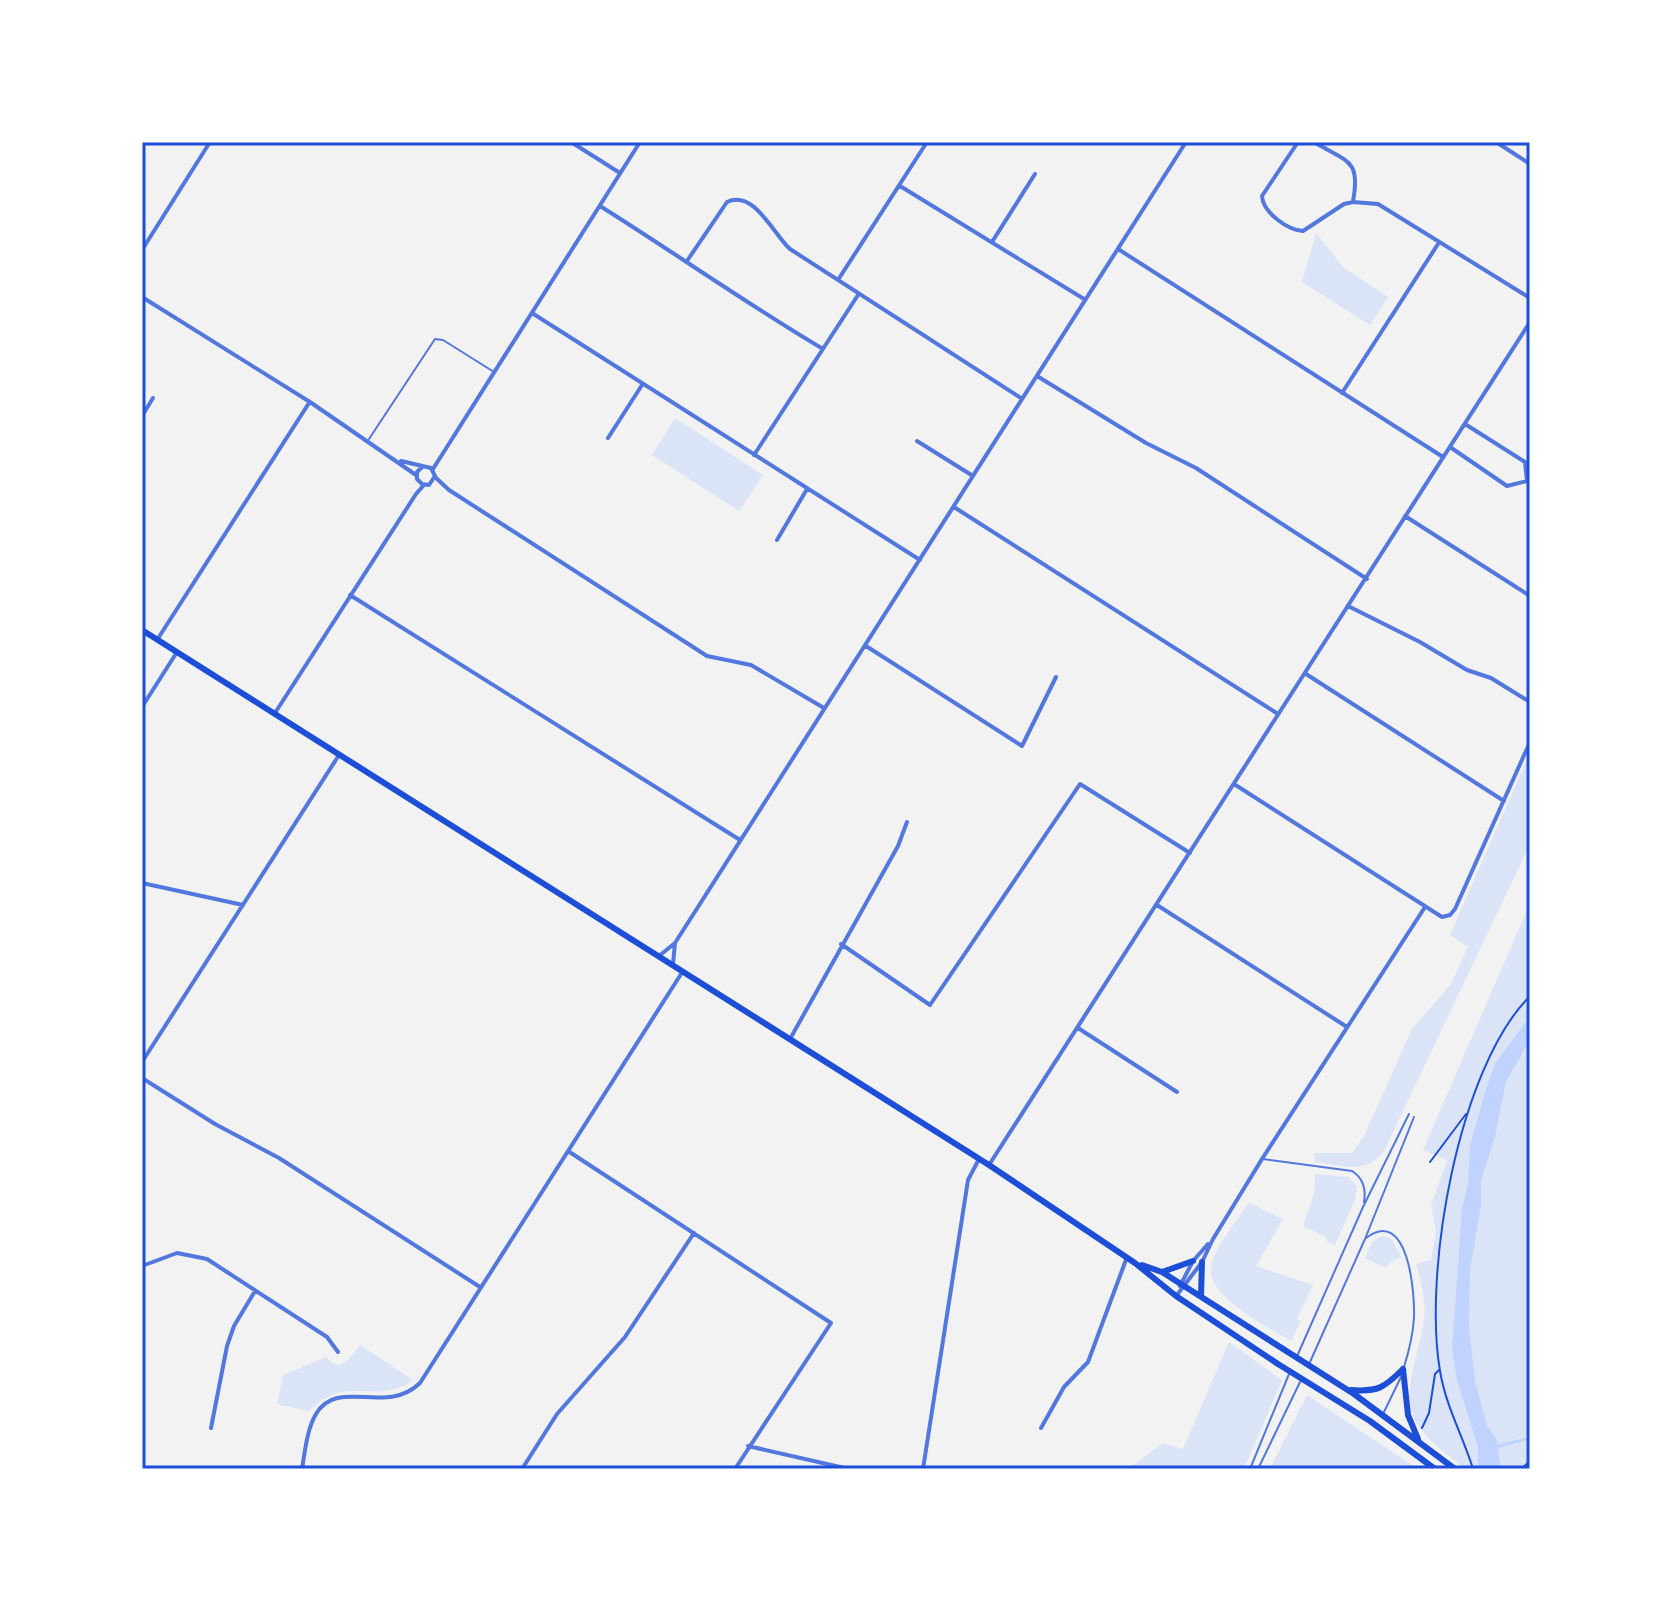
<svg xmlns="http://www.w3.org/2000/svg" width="1672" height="1611" font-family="'Work Sans',sans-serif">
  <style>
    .green { fill: #dbe4f7 }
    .water { fill: #bfd3fe }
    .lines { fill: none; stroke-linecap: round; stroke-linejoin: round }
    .stream { stroke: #bfd3fe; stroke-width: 3 }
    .path { stroke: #1d4ed8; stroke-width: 2 }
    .service { stroke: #5277de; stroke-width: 2 }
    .minor { stroke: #5277de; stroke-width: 4 }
    .secondary { stroke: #1d4ed8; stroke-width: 6 }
    .neatline { fill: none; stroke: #1d4ed8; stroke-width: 3 }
  </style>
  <rect width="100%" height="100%" fill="#f2f2f2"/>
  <path class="green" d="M 1316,233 L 1343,267 L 1388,297 L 1370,325 L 1302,282 Z
    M 675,418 L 763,475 L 739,511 L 652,455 Z
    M 1530,752 L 1530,844 L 1384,1151 C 1367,1175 1340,1165 1315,1162 L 1314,1153 L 1352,1153 L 1364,1136 L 1412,1029 L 1451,984 L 1468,947 L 1450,935 Z
    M 1530,903 L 1530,1469 L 1465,1469 C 1449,1455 1427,1441 1416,1422 C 1399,1392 1421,1351 1424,1319 C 1426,1300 1421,1282 1416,1264 L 1431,1260 L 1436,1230 L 1431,1206 L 1447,1160 L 1423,1150 Z
    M 1315,1174 L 1348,1177 L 1357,1186 L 1356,1197 L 1335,1245 L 1326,1241 L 1326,1237 L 1303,1226 L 1315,1190 Z
    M 1249,1203 L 1283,1219 L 1256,1266 L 1313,1285 L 1297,1319 L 1301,1321 L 1291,1341 C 1270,1328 1207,1297 1211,1268 C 1213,1249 1238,1219 1249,1203 Z
    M 1382,1236 L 1392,1239 L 1401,1257 L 1392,1261 L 1386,1268 L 1365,1258 L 1372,1242 Z
    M 1229,1342 L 1282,1380 L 1244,1469 L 1128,1469 L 1163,1443 L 1183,1449 Z
    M 360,1345 L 413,1380 C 377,1407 346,1372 309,1411 L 277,1404 L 283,1375 L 326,1357 L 332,1363 L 340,1365 L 349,1359 Z
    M 1307,1395 L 1418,1469 L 1270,1469 Z"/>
  <path class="water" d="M 1530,1021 L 1530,1045 L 1525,1048 L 1506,1082 L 1495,1136 L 1481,1181 L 1481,1205 L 1470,1269 L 1469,1328 L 1475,1381 L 1487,1426 L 1496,1438 L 1501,1469 L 1478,1469 L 1478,1447 L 1457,1381 L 1452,1349 L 1462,1209 L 1468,1184 L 1470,1146 L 1485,1092 L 1495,1064 L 1524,1024 Z"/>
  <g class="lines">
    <path class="stream" d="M 1495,1447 L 1530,1438"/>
    <path class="path" d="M 1430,1162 L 1466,1114
      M 1530,1261 L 1530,1264
      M 1422,1428 L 1429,1413 L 1435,1374 L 1439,1370
      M 1473,1469 C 1463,1436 1446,1407 1440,1371 C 1423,1272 1458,1068 1530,996
      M 1521,1469 L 1530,1461"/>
    <path class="service" d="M 369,439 L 435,339 L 443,340 L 494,372
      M 1263,1159 L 1352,1171 C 1363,1178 1366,1190 1364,1202
      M 1366,1238 C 1408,1206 1415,1292 1414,1318 C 1413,1334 1409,1351 1404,1367
      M 1298,1354 L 1363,1207 L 1409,1114
      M 1310,1362 L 1365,1239 L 1414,1117
      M 1383,1414 L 1401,1377
      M 1250,1469 L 1289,1374
      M 1258,1469 L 1300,1382"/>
    <path class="minor" d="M 571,142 L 620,173
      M 1298,142 L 1262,196 C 1263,213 1288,230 1303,231 L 1344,204 L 1353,202 L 1378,204 L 1530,298
      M 1314,142 C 1347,162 1361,159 1353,201
      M 1496,142 L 1530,164
      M 900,186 L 1084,299
      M 600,206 C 675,253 747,304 823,349
      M 992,242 L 1035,174
      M 1118,249 L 1443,457
      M 142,250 L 210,142
      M 687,261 L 727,202 C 754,189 774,235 790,249 L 1021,398
      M 838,280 L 927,142
      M 142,297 L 310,402 L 416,475
      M 532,313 L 920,560
      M 1037,376 L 1146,443 L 1196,468 L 1367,579
      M 1342,393 L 1438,244
      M 142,416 L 153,398
      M 1465,424 L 1525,462 L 1527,481
      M 608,438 L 642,385
      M 917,441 L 973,476
      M 1450,447 L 1507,486 L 1527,481 L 1530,483
      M 754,455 L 858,295
      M 401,461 L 431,468 L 435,476 L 429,485 L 422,484 L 417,479 L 417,472 L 422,467
      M 433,469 L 640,142
      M 435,477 L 449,490 L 707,656 L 751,665 L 824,708
      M 954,507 L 1278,714
      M 1405,516 L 1530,596
      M 777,540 L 807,489
      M 350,595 L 740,840
      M 1348,606 L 1420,642 L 1467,670 L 1491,678 L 1530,702
      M 157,640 L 309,403
      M 866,646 L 1022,746 L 1056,677
      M 1306,674 L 1504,801
      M 142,707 L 177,652
      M 275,713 L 416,494 L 424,485
      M 1234,784 L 1442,917 L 1450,915 L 1455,909 L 1530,742
      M 142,883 L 243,905
      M 1157,905 L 1347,1027
      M 841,944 L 930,1005 L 1080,784 L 1190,853
      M 659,956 L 675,943 L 1186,142
      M 673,964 L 675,943
      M 1078,1028 L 1177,1092
      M 790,1039 L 898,846 L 907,822
      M 142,1062 L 339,755
      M 142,1078 L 215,1124 L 279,1158 L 480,1287
      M 568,1151 L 831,1323 L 735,1469
      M 989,1165 L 1530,322
      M 142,1266 L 177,1253 L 207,1259 L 327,1337 L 338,1352
      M 1180,1286 L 1193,1261 L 1208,1244
      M 1177,1295 L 1202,1262 L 1213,1239 L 1262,1159 L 1425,907
      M 211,1428 L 227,1346 L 234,1326 L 255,1291
      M 1041,1428 L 1064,1387 L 1088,1362 L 1127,1257
      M 748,1446 L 849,1469
      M 302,1469 C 305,1451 307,1429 316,1414 C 338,1377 386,1416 420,1383 L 683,971
      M 522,1469 L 557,1414 L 625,1337 L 694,1233
      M 923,1469 L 968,1180 L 979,1159"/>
    <path class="secondary" d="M 142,630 L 989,1165 L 1135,1263 L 1176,1296 L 1278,1364 L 1370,1421 L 1435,1469
      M 1142,1265 L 1162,1272 L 1354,1394 L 1455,1469
      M 1162,1272 L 1193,1261
      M 1201,1296 L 1202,1262
      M 1403,1369 L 1408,1415 L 1418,1439
      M 1351,1390 C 1378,1392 1384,1388 1403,1369"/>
  </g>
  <rect width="1672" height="1611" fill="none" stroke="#ffffff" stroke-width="288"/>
  <rect x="144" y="144" width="1384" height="1323" class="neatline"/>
</svg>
